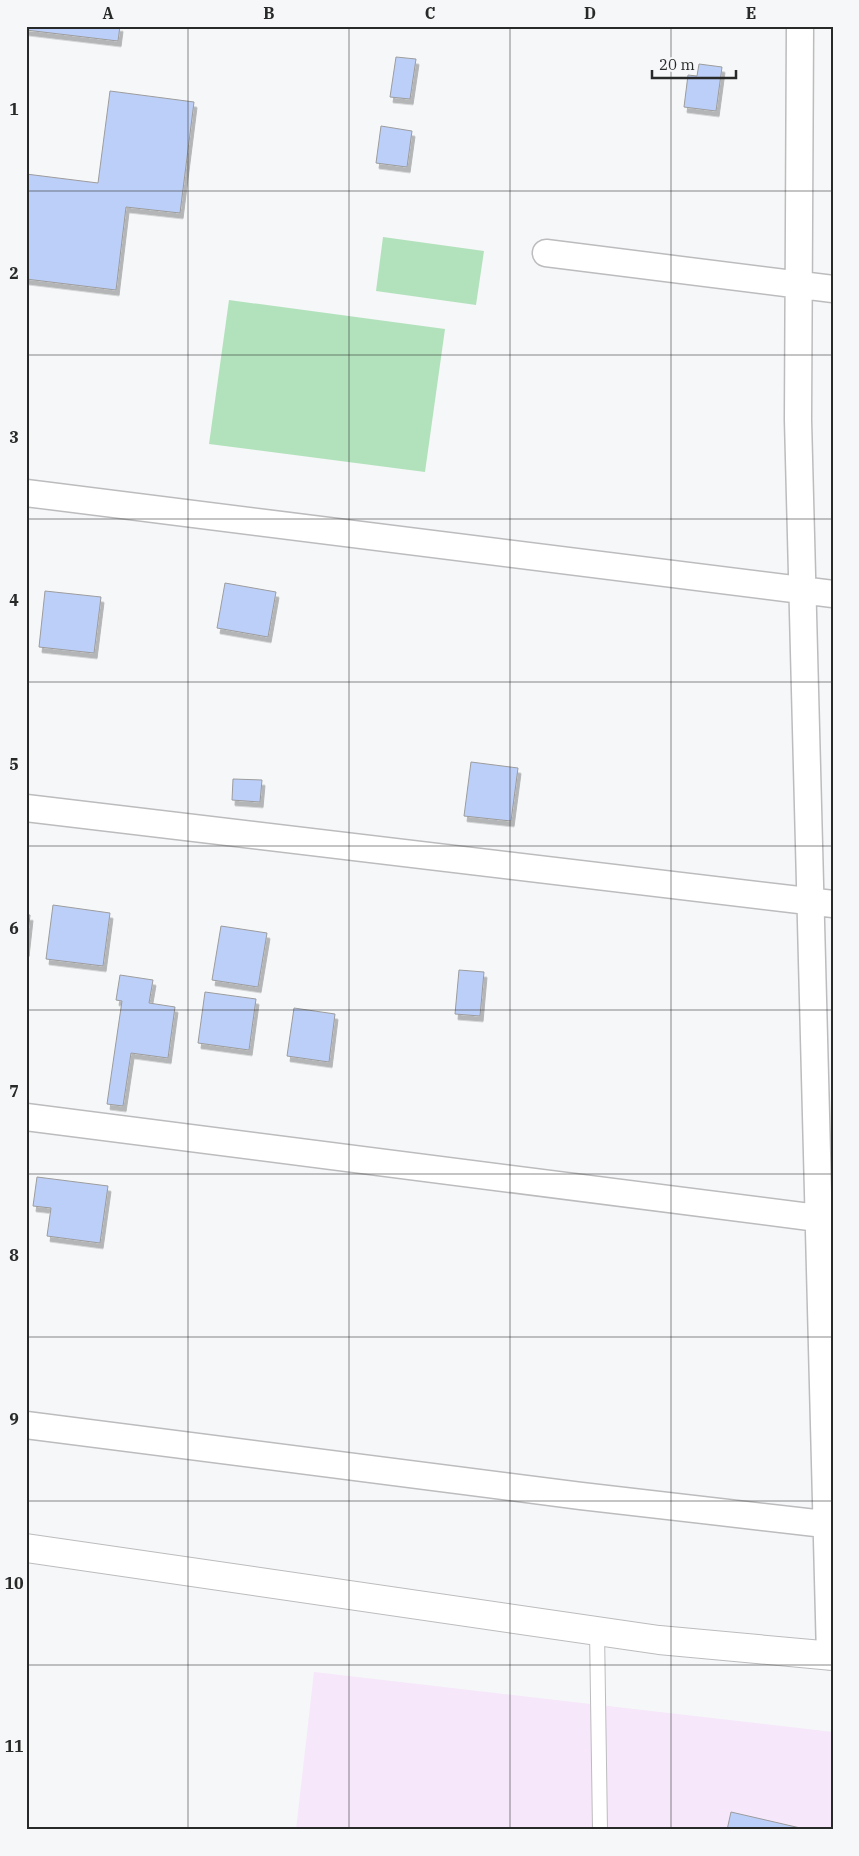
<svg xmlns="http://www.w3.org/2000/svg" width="859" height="1856" font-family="'IBM Plex Serif',serif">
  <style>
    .industrial { fill: #f6e7fa }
    .green { fill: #b2e2bc }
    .building { fill: #bccff9; stroke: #9c9c9d; filter: url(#shadow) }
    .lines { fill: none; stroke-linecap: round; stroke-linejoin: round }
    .service-casing { stroke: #bcbcbe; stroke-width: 16 }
    .minor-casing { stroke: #bcbcbe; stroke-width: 29 }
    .tertiary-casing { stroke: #bcbcbe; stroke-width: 30 }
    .service { stroke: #fff; stroke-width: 14 }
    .minor { stroke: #fff; stroke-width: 26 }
    .tertiary { stroke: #fff; stroke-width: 28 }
    .grid { fill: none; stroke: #282929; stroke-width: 1; stroke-opacity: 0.55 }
    .neatline { fill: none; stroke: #282929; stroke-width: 2 }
    .grid-label { font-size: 16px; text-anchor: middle; font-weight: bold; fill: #282929 }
  </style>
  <defs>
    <filter id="shadow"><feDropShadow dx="3" dy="5.5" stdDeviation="0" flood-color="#0004"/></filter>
  </defs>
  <rect width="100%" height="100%" fill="#f6f7f8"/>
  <path class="industrial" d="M 314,1672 L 833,1732 L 833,1830 L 296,1830 Z"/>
  <path class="green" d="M 383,237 L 484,251 L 476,305 L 376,291 Z
    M 229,300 L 445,329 L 425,472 L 209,444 Z"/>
  <path class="building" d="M 26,26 L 120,26 L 118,41 L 26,30 Z
    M 396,57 L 416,59 L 410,99 L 390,97 Z
    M 699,64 L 722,67 L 716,111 L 684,107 L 688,75 L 697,76 Z
    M 110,91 L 194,102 L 180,213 L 126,207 L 116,290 L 26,279 L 26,174 L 98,183 Z
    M 381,126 L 412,131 L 407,167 L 376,163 Z
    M 225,583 L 276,592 L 268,637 L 217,628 Z
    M 45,591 L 101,597 L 94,653 L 39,647 Z
    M 471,762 L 518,768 L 511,821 L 464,816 Z
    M 233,779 L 262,780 L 260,802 L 232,800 Z
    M 53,905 L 110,913 L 103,966 L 46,959 Z
    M 26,915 L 30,915 L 26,951 Z
    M 221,926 L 267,933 L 258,987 L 212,980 Z
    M 459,970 L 484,972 L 480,1016 L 455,1014 Z
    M 120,975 L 153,980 L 149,1003 L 175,1007 L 168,1058 L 131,1053 L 123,1106 L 107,1104 L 122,1001 L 116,1000 Z
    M 205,992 L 256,999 L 249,1050 L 198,1043 Z
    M 294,1008 L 335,1014 L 329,1062 L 287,1056 Z
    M 37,1177 L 108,1186 L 100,1243 L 47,1236 L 51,1208 L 33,1206 Z
    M 731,1812 L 809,1830 L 727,1830 Z"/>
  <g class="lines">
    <defs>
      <path id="service" d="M 597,1631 L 600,1830"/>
      <path id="minor" d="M 800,26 L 798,420 L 830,1656
        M 546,253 L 833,289
        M 26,493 L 833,594
        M 26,808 L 833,904
        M 26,1117 L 833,1220
        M 26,1425 L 581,1496 L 833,1525"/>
      <path id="tertiary" d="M 26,1548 L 659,1640 L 833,1656"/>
    </defs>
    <use href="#service" class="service-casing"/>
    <use href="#minor" class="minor-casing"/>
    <use href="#tertiary" class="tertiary-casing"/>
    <use href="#service" class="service"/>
    <use href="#minor" class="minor"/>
    <use href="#tertiary" class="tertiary"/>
  </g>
  <path class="grid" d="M 188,26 L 188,1830M 349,26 L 349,1830M 510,26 L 510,1830M 671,26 L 671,1830M 26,191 L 833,191M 26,355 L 833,355M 26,519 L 833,519M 26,682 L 833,682M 26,846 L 833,846M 26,1010 L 833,1010M 26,1174 L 833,1174M 26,1337 L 833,1337M 26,1501 L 833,1501M 26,1665 L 833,1665"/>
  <rect width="859" height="1856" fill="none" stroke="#f6f7f8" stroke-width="55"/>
  <path d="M652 70v8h84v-8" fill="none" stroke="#282929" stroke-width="2.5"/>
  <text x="659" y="70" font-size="15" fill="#282929" stroke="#f6f7f8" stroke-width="4" paint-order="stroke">20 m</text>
  <rect x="28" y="28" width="804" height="1800" class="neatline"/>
  <g class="grid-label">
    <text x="108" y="19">A</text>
    <text x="269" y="19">B</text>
    <text x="430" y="19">C</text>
    <text x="590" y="19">D</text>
    <text x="751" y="19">E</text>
    <text x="14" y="115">1</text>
    <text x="14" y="279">2</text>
    <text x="14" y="443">3</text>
    <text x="14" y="606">4</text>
    <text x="14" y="770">5</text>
    <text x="14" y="934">6</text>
    <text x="14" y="1097">7</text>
    <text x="14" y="1261">8</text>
    <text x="14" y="1425">9</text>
    <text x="14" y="1589">10</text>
    <text x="14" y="1752">11</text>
  </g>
</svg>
